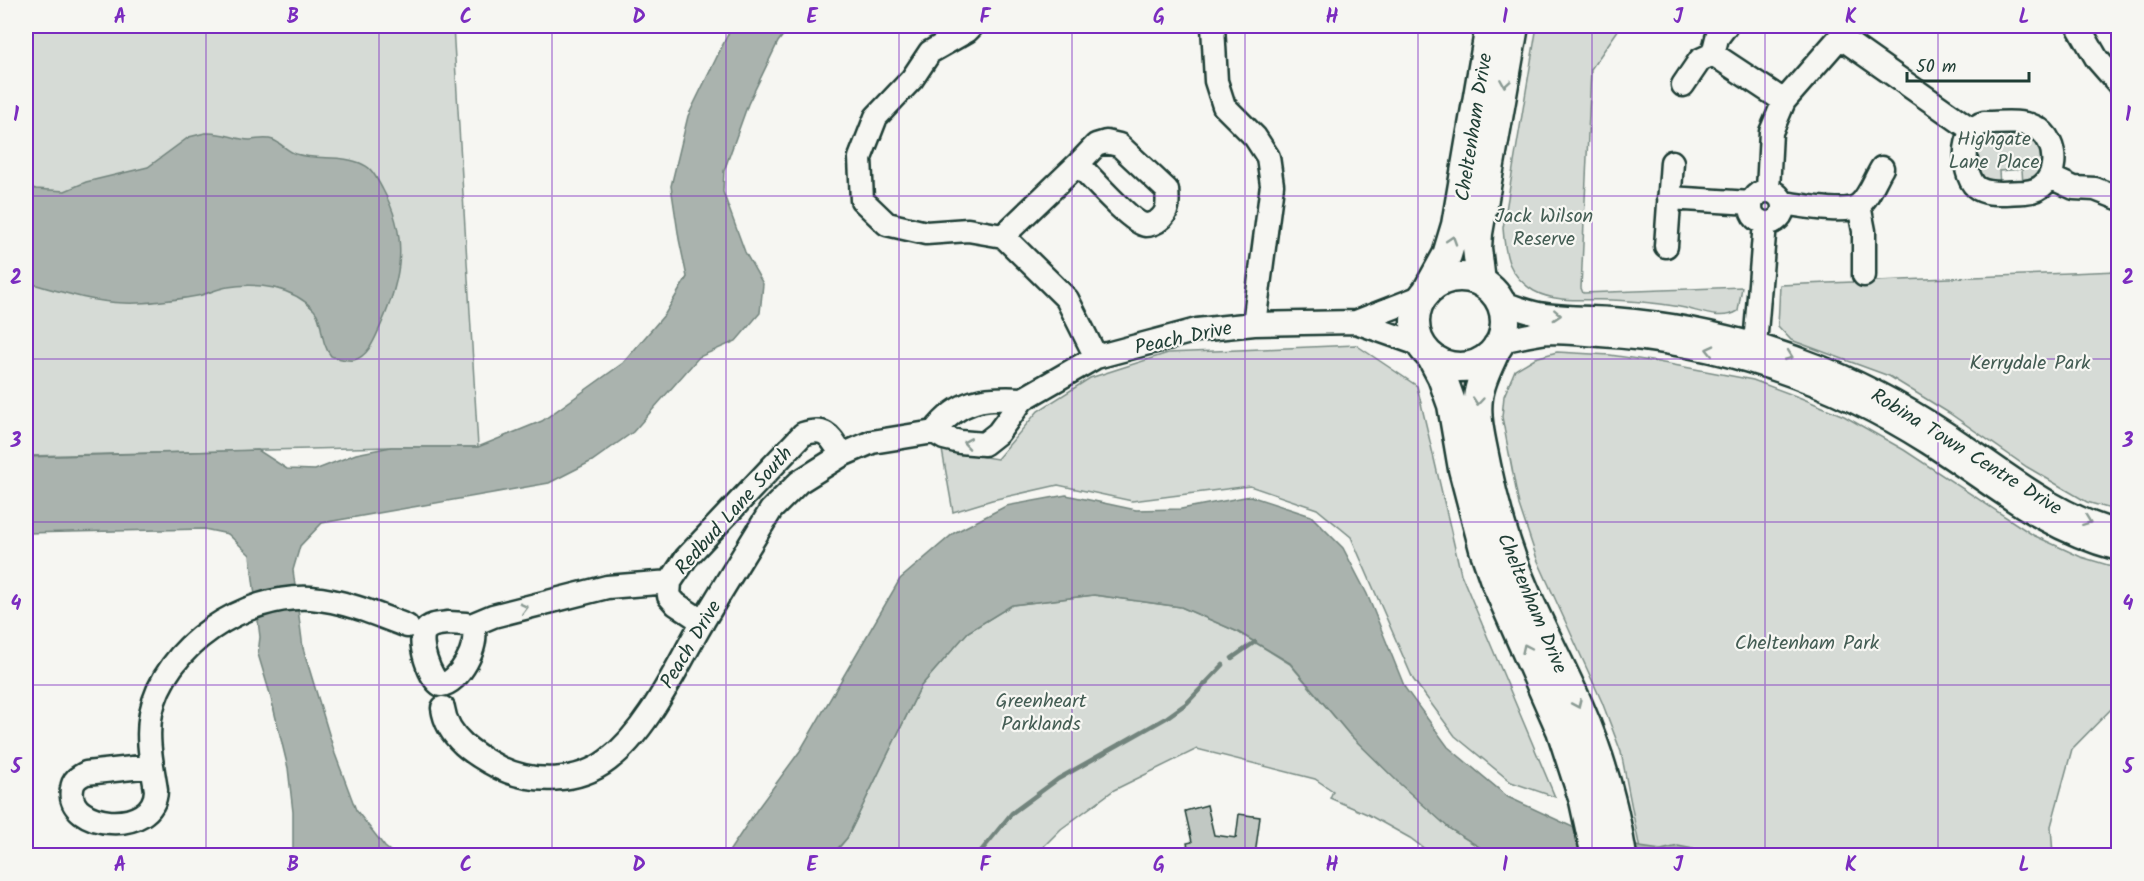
<svg xmlns="http://www.w3.org/2000/svg" width="2144" height="881" font-family="Kalam,sans-serif">
  <style>
    .green { fill: #d6dbd6; stroke: #7a8c85; stroke-width: 1.5 }
    .water { fill: #aab3ae; stroke: #72847d; stroke-width: 1.5 }
    .lines { fill: none; stroke-linecap: round; stroke-linejoin: round }
    .stream { stroke: #72847d; stroke-width: 4.5 }
    .building { fill: #c1c8c3; stroke: #1f3d34; stroke-width: 1.5 }
    .minor-casing { stroke: #1f3d34; stroke-width: 27 }
    .major-casing { stroke: #1f3d34; stroke-width: 33 }
    .minor { stroke: #f6f6f2; stroke-width: 22 }
    .major { stroke: #f6f6f2; stroke-width: 28 }
    .oneway { stroke: #8a9a93 }
    .grid { fill: none; stroke: #7b2cbf; stroke-width: 1.5; stroke-opacity: 0.55 }
    .labels { text-anchor: middle; stroke-width: 4.5; stroke-linejoin: round; paint-order: stroke }
    .street-label { font-size: 20px; fill: #1f3d34; stroke: #f6f6f2 }
    .park-label { font-size: 20px; fill: #445d54; stroke: #f6f6f2 }
    .neatline { fill: none; stroke: #7b2cbf; stroke-width: 2 }
    .grid-label { font-size: 20px; text-anchor: middle; font-weight: bold; fill: #7b2cbf }
  </style>
  <rect width="100%" height="100%" fill="#f6f6f2"/>
  <filter id="ink" filterUnits="userSpaceOnUse"><feTurbulence type="fractalNoise" baseFrequency=".0167" numOctaves="2"/><feDisplacementMap in="SourceGraphic" scale="12" xChannelSelector="R" yChannelSelector="G"/><feConvolveMatrix kernelMatrix="1 2 1 2 8 2 1 2 1" color-interpolation-filters="sRGB"/></filter>
  <g filter="url(#ink)">
    <path class="green" d="M 26,26 L 453,26 L 478,447 L 391,447 L 26,456 Z
      M 1537,26 L 1621,26 L 1591,69 L 1581,288 L 1583,293 L 1742,287 L 1738,311 C 1722,321 1702,312 1685,308 C 1661,303 1636,301 1611,300 C 1587,299 1555,303 1534,291 C 1508,275 1505,256 1503,228 Z
      M 1981,130 L 2037,136 L 2046,171 L 2023,186 L 2022,169 L 1999,171 L 2000,186 L 1976,177 L 1976,134 Z
      M 2118,271 L 2118,511 L 2087,502 L 2027,467 L 1949,413 L 1889,376 L 1791,340 L 1778,326 L 1780,285 Z
      M 1356,345 L 1417,386 L 1461,574 L 1555,797 L 1511,782 L 1455,736 L 1413,679 L 1351,537 L 1317,509 L 1250,486 L 1132,501 L 1058,485 L 992,500 L 953,512 L 942,450 L 997,459 L 1038,411 L 1090,378 L 1168,353 Z
      M 1557,352 L 1610,355 L 1658,362 L 1753,380 L 1801,398 L 1844,416 L 1904,450 L 2033,535 L 2081,557 L 2118,568 L 2118,702 L 2072,749 L 2051,826 L 2053,855 L 1641,855 L 1621,752 L 1602,702 L 1537,559 L 1519,505 L 1502,417 L 1504,396 L 1515,370 L 1535,358 Z
      M 1094,595 L 1181,607 L 1238,632 L 1290,664 L 1349,734 L 1450,829 L 1492,855 L 1433,855 L 1410,838 L 1367,814 L 1330,798 L 1333,791 L 1315,779 L 1197,749 L 1114,790 L 1061,829 L 1035,855 L 832,856 L 847,838 L 921,686 L 968,632 L 1012,605 Z"/>
    <path class="water" d="M 732,26 L 790,26 L 778,42 L 748,104 L 724,171 L 723,192 L 745,252 L 763,284 L 760,313 L 736,341 L 699,357 L 633,432 L 592,461 L 549,483 L 322,523 L 300,546 L 293,570 L 303,648 L 335,754 L 356,810 L 385,847 L 395,855 L 293,855 L 293,812 L 288,768 L 270,694 L 258,654 L 260,637 L 250,555 L 228,534 L 204,529 L 26,533 L 26,457 L 258,450 L 287,469 L 315,470 L 356,454 L 391,447 L 478,447 L 542,421 L 623,363 L 665,314 L 687,277 L 679,239 L 671,186 L 688,116 Z
      M 205,133 C 224,132 233,139 250,140 C 257,140 265,137 273,140 C 281,143 287,151 296,154 C 318,161 343,154 364,165 C 373,169 378,181 383,190 C 409,237 402,277 381,325 C 375,338 369,356 354,360 C 346,361 338,358 331,356 C 319,341 324,321 314,310 C 293,287 257,282 228,287 C 218,288 208,294 197,296 C 174,300 148,304 124,303 C 91,302 58,291 26,282 L 26,186 L 36,189 L 65,191 L 86,182 L 148,167 L 189,137 Z
      M 1066,495 L 1136,510 L 1181,509 L 1250,496 L 1311,516 L 1343,548 L 1367,594 L 1405,688 L 1448,747 L 1508,797 L 1581,831 L 1640,847 L 1661,850 L 1678,846 L 1699,850 L 1710,855 L 1492,855 L 1450,829 L 1401,785 L 1349,734 L 1290,663 L 1238,632 L 1181,607 L 1094,595 L 1012,605 L 968,632 L 921,686 L 847,838 L 832,855 L 726,856 L 758,808 L 800,751 L 900,579 L 954,533 L 1006,506 Z"/>
    <g class="lines">
      <path class="stream" d="M 1232,658 L 1255,642
        M 977,856 L 1012,813 L 1058,779 L 1166,718 L 1187,703 L 1223,665"/>
    </g>
    <path class="building" d="M 1207,805 L 1214,835 L 1236,838 L 1239,814 L 1260,817 L 1255,855 L 1190,855 L 1187,843 L 1192,842 L 1185,811 Z"/>
    <g class="lines">
      <defs>
        <path id="minor" d="M 972,26 L 967,31 L 930,52 L 912,79 L 876,117 L 860,158 L 862,200 L 887,224 L 926,233 L 968,230 L 1003,236 L 1067,299 L 1096,357
          M 1213,26 L 1216,81 L 1224,106 L 1255,137 L 1268,157 L 1272,185 L 1254,324
          M 2078,26 L 2097,59 L 2118,83
          M 1840,37 L 1972,130
          M 1713,54 L 1784,101
          M 1683,85 L 1700,60 L 1713,54 L 1717,38 L 1726,26
          M 1984,123 C 2000,123 2021,120 2035,127 C 2061,139 2061,190 2025,192 C 2011,192 1992,196 1979,189 C 1961,179 1960,128 1984,123 Z
          M 2050,177 L 2074,188 L 2095,189 L 2118,198
          M 1768,190 L 1771,132 L 1784,101 L 1840,37 L 1845,26
          M1751 207a16 16 0 1 1 32 0a16 16 0 1 1-32 0Z
          M 1669,198 L 1751,203
          M 1783,203 C 1799,205 1846,215 1859,205 C 1869,197 1875,179 1882,168
          M 1859,205 L 1864,231 L 1864,275
          M 1003,236 L 1078,164 C 1090,176 1132,224 1146,225 C 1150,225 1157,222 1159,220 C 1169,213 1168,201 1167,190 L 1119,145 L 1106,142 L 1096,145 L 1078,164
          M 1666,246 L 1672,162
          M 1500,302 C 1513,306 1526,312 1539,314 C 1570,319 1603,317 1634,321 C 1699,328 1762,344 1822,368 C 1875,389 1923,417 1969,449 C 2017,482 2061,517 2118,532
          M 1356,322 L 1421,345
          M 1501,341 C 1517,338 1533,333 1550,332 C 1566,332 1584,334 1600,335 C 1718,342 1830,380 1929,443 C 1995,485 2040,528 2118,549
          M 1754,357 L 1765,223
          M 934,432 C 959,399 984,397 1023,399
          M 703,622 L 676,604 L 669,596 L 670,582 L 686,558 L 803,434 C 827,426 830,437 842,455
          M 448,623 L 466,624 L 473,628 C 480,645 459,683 441,685 C 430,679 417,642 425,631 C 430,624 440,624 448,623 Z
          M 469,626 L 493,616 L 607,587 L 670,582
          M 443,708 C 447,738 475,755 500,768 C 534,784 578,783 608,760 C 647,731 674,672 698,630 C 722,589 747,550 771,510 L 799,482 L 842,455 L 872,442 L 934,432 L 944,438 L 960,442 L 984,444 L 998,433 L 1023,399 L 1096,357 L 1197,330 L 1254,324 L 1356,322 L 1423,296
          M 151,766 L 86,773 C 78,777 73,780 72,789 C 65,829 155,837 156,790 C 152,764 146,739 151,713 C 164,646 245,594 311,598 C 345,601 376,614 407,626"/>
        <path id="major" d="M1415 322a45 45 0 1 1 90 0a45 45 0 1 1-90 0Z
          M 1481,282 L 1477,248 L 1478,233 L 1514,26
          M 1427,291 L 1447,255 L 1456,225 L 1490,26
          M 1497,347 C 1490,363 1480,380 1478,398 C 1475,419 1482,444 1486,465 C 1495,509 1507,551 1525,592 C 1542,631 1562,668 1579,707 C 1600,755 1614,804 1622,856
          M 1432,358 L 1442,377 L 1452,405 L 1463,469 L 1484,549 L 1494,578 L 1561,730 L 1584,801 L 1596,856"/>
      </defs>
      <use href="#minor" class="minor-casing"/>
      <use href="#major" class="major-casing"/>
      <use href="#minor" class="minor"/>
      <use href="#major" class="major"/>
    </g>
    <defs><path id="oneway-chevron" d="M-2-3.5L2.5 0L-2 3.5" fill="none" stroke-width="1.6" stroke-linecap="round" stroke-linejoin="round" transform="scale(1.5)"/></defs>
    <g class="oneway">
      <use href="#oneway-chevron" transform="translate(1505 83) rotate(99)"/>
      <use href="#oneway-chevron" transform="translate(1452 240) rotate(-72)"/>
      <use href="#oneway-chevron" transform="translate(1557 315) rotate(3)"/>
      <use href="#oneway-chevron" transform="translate(1710 350) rotate(-167)"/>
      <use href="#oneway-chevron" transform="translate(1789 356) rotate(20)"/>
      <use href="#oneway-chevron" transform="translate(1478 401) rotate(95)"/>
      <use href="#oneway-chevron" transform="translate(967 443) rotate(-171)"/>
      <use href="#oneway-chevron" transform="translate(2087 521) rotate(21)"/>
      <use href="#oneway-chevron" transform="translate(524 608) rotate(-15)"/>
      <use href="#oneway-chevron" transform="translate(1526 648) rotate(-115)"/>
      <use href="#oneway-chevron" transform="translate(1577 704) rotate(66)"/>
    </g>
  </g>
  <path class="grid" d="M 206,26 L 206,856M 379,26 L 379,856M 552,26 L 552,856M 726,26 L 726,856M 899,26 L 899,856M 1072,26 L 1072,856M 1245,26 L 1245,856M 1418,26 L 1418,856M 1592,26 L 1592,856M 1765,26 L 1765,856M 1938,26 L 1938,856M 26,196 L 2118,196M 26,359 L 2118,359M 26,522 L 2118,522M 26,685 L 2118,685"/>
  <g class="labels">
    <g class="street-label">
      <text transform="translate(1473 127) rotate(-81)" y="7">Cheltenham Drive</text>
      <text transform="translate(1183 337) rotate(-12)" y="7">Peach Drive</text>
      <text transform="translate(1967 451) rotate(32)" y="7">Robina Town Centre Drive</text>
      <text transform="translate(733 510) rotate(-48)" y="7">Redbud Lane South</text>
      <text transform="translate(1533 603) rotate(67)" y="7">Cheltenham Drive</text>
      <text transform="translate(690 644) rotate(-59)" y="7">Peach Drive</text>
    </g>
    <g class="park-label">
      <text x="1994" y="145">Highgate<tspan x="1994" dy="23">Lane Place</tspan></text>
      <text x="1544" y="222">Jack Wilson<tspan x="1544" dy="23">Reserve</tspan></text>
      <text x="2030" y="369">Kerrydale Park</text>
      <text x="1807" y="649">Cheltenham Park</text>
      <text x="1041" y="707">Greenheart<tspan x="1041" dy="23">Parklands</tspan></text>
    </g>
  </g>
  <rect width="2144" height="881" fill="none" stroke="#f6f6f2" stroke-width="66"/>
  <path d="M1907 72v9h122v-9" fill="none" stroke="#1f3d34" stroke-width="3"/>
  <text x="1916" y="72" font-size="18" fill="#1f3d34" stroke="#f6f6f2" stroke-width="4.5" paint-order="stroke">50 m</text>
  <rect x="33" y="33" width="2078" height="815" class="neatline"/>
  <g class="grid-label">
    <text x="120" y="23">A</text>
    <text x="293" y="23">B</text>
    <text x="466" y="23">C</text>
    <text x="639" y="23">D</text>
    <text x="812" y="23">E</text>
    <text x="985" y="23">F</text>
    <text x="1159" y="23">G</text>
    <text x="1332" y="23">H</text>
    <text x="1505" y="23">I</text>
    <text x="1678" y="23">J</text>
    <text x="1851" y="23">K</text>
    <text x="2024" y="23">L</text>
    <text x="16" y="121">1</text>
    <text x="2128" y="121">1</text>
    <text x="16" y="284">2</text>
    <text x="2128" y="284">2</text>
    <text x="16" y="447">3</text>
    <text x="2128" y="447">3</text>
    <text x="16" y="610">4</text>
    <text x="2128" y="610">4</text>
    <text x="16" y="773">5</text>
    <text x="2128" y="773">5</text>
    <text x="120" y="871">A</text>
    <text x="293" y="871">B</text>
    <text x="466" y="871">C</text>
    <text x="639" y="871">D</text>
    <text x="812" y="871">E</text>
    <text x="985" y="871">F</text>
    <text x="1159" y="871">G</text>
    <text x="1332" y="871">H</text>
    <text x="1505" y="871">I</text>
    <text x="1678" y="871">J</text>
    <text x="1851" y="871">K</text>
    <text x="2024" y="871">L</text>
  </g>
</svg>
